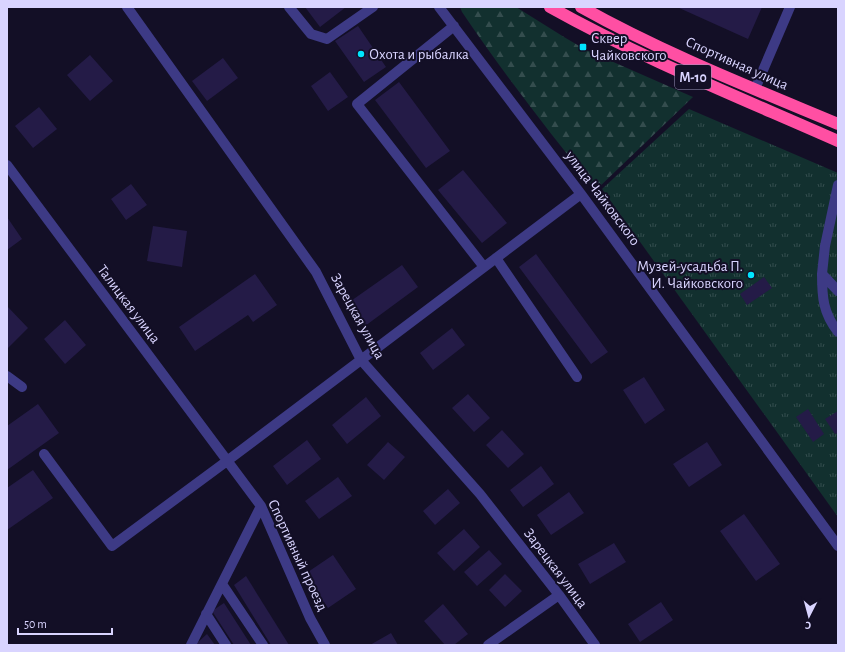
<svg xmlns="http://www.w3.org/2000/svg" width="845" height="652" font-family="'Alegreya Sans',sans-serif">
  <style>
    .forest { fill: url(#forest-firs) }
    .park { fill: url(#park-tufts) }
    .building { fill: #241b47 }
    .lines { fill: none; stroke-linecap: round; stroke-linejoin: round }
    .minor { stroke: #3d3a85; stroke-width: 10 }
    .highway { stroke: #ff4fa3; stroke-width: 12 }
    .poi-dot { fill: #00e5ff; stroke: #130f26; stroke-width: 1.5 }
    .labels { text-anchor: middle; stroke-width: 4; stroke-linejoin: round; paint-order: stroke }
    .shield { fill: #130f26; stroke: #9e99be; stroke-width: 1 }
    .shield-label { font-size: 14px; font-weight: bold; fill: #d9d4ff }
    .poi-label { font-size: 15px; fill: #d9d4ff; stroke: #130f26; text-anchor: start }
    .street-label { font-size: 15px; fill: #d9d4ff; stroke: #130f26 }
  </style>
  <defs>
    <pattern id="forest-firs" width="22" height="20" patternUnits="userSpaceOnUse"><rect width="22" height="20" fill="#12302f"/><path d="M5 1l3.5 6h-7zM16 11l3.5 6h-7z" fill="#344d4e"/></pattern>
    <pattern id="park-tufts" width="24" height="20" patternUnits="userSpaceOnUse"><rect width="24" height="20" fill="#12302f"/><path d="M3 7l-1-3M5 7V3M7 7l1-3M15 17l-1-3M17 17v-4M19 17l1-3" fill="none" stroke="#344d4e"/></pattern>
  </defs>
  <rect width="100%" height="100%" fill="#130f26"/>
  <path class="forest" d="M 460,7 L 516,7 L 564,37 L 586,50 L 693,97 L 596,190 C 549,132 504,74 462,12 Z"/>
  <path class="park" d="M 689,109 L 838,173 L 838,517 L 602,189 Z"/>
  <path class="building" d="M 305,7 L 346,7 L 320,27 Z
    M 677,7 L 762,7 L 748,39 Z
    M 358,26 L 386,67 L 364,82 L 335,41 Z
    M 90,55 L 113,81 L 90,101 L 67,75 Z
    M 223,58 L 238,78 L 207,101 L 192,81 Z
    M 330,72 L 348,97 L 328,111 L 311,86 Z
    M 399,82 L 450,151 L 426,168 L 375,100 Z
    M 39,107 L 57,129 L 33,148 L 15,126 Z
    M 463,170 L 507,223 L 482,243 L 438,190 Z
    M 131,184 L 147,205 L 126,220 L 111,199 Z
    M 7,217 L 22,239 L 7,250 Z
    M 153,226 L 187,231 L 182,267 L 147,261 Z
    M 536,254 L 608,352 L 591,364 L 519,267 Z
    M 402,265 L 418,287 L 365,326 L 348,303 Z
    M 255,274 L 277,305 L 253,322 L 248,315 L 195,351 L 179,327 Z
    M 764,277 L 772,288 L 747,305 L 740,294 Z
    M 7,306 L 28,328 L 7,349 Z
    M 65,320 L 86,345 L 65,364 L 44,339 Z
    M 452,328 L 465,345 L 433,370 L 420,353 Z
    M 644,377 L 665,410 L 645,424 L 623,390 Z
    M 468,394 L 490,418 L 474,432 L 452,408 Z
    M 366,397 L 381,416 L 347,444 L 332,425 Z
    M 38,404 L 59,433 L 7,470 L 7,426 Z
    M 808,409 L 824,434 L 813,442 L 796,417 Z
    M 838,411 L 838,433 L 835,434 L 825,419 Z
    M 502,430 L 524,454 L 508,468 L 486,445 Z
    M 307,440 L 321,459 L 287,485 L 273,466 Z
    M 388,442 L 405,457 L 384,480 L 367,465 Z
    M 707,442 L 722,465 L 689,487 L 673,464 Z
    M 541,466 L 554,484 L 523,507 L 510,490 Z
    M 33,470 L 53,498 L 7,530 L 7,488 Z
    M 338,477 L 352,496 L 319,519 L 305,501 Z
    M 448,489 L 460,503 L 435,525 L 423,511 Z
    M 569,492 L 584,513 L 551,535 L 537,515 Z
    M 744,514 L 780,564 L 756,581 L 720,531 Z
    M 464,529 L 480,547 L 454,571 L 437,553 Z
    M 614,543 L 626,562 L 590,584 L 578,564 Z
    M 489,550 L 502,564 L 477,586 L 464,572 Z
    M 333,555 L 356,589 L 328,608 L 305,574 Z
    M 505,574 L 522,591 L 505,607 L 489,590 Z
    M 246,576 L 264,605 L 289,645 L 271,645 L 234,585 Z
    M 661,602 L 673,620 L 640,642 L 628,624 Z
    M 224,603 L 251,645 L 234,645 L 212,611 Z
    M 443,604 L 468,634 L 454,645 L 445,645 L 424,621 Z
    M 391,633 L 398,645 L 370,645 Z
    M 207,634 L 215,645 L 198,645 L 197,643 Z"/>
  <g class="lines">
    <path class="minor" d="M 127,7 L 316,272 L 361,360 L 480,494 L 559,595 L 595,645
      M 289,7 L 311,34 L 327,39 L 373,7
      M 439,7 L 581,194 L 838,546
      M 454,26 L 357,104 L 484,267
      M 755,89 L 790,7
      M 7,165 L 261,506 L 310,618 L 325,645
      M 838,185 L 825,246 L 822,274 L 838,291
      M 496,258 L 577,377
      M 822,274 C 822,297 823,313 838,332
      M 7,376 L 22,387
      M 44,454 L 112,546 L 227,461 L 581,194
      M 222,584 L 263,645
      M 206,614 L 226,645
      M 191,645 L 261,506
      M 488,645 L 559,595"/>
    <path class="highway" d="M 550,7 C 643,59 741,98 838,141
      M 581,7 C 663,53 752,88 838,124"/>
  </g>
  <g class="poi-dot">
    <rect x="579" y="43" width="8" height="8" rx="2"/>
    <circle cx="361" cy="54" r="4"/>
    <circle cx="751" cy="275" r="4"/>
  </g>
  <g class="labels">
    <rect class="shield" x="675" y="65" width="36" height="24" rx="3"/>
    <g class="shield-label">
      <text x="693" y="82">М-10</text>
    </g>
    <g class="poi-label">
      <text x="591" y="43">Сквер<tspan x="591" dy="17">Чайковского</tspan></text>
      <text x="369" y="59">Охота и рыбалка</text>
      <text x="743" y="271" text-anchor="end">Музей-усадьба П.<tspan x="743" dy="17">И. Чайковского</tspan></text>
    </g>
    <g class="street-label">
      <text transform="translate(737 63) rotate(24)" y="5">Спортивная улица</text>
      <text transform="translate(603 198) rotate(53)" y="5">улица Чайковского</text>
      <text transform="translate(129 304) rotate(53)" y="5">Талицкая улица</text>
      <text transform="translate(358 316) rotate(61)" y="5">Зарецкая улица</text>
      <text transform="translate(298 555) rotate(65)" y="5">Спортивный проезд</text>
      <text transform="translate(556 568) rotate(53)" y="5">Зарецкая улица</text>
    </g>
  </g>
  <rect width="845" height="652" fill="none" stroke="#d9d4ff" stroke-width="16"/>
  <g transform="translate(809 616) rotate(186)" stroke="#130f26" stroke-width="3" paint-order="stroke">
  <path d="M0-3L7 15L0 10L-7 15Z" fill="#d9d4ff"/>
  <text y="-6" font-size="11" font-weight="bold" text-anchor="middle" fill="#d9d4ff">С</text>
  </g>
  <path d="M18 628v6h94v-6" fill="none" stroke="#d9d4ff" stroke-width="2"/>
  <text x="24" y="628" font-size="12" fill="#d9d4ff" stroke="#130f26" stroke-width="3" paint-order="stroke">50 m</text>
</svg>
